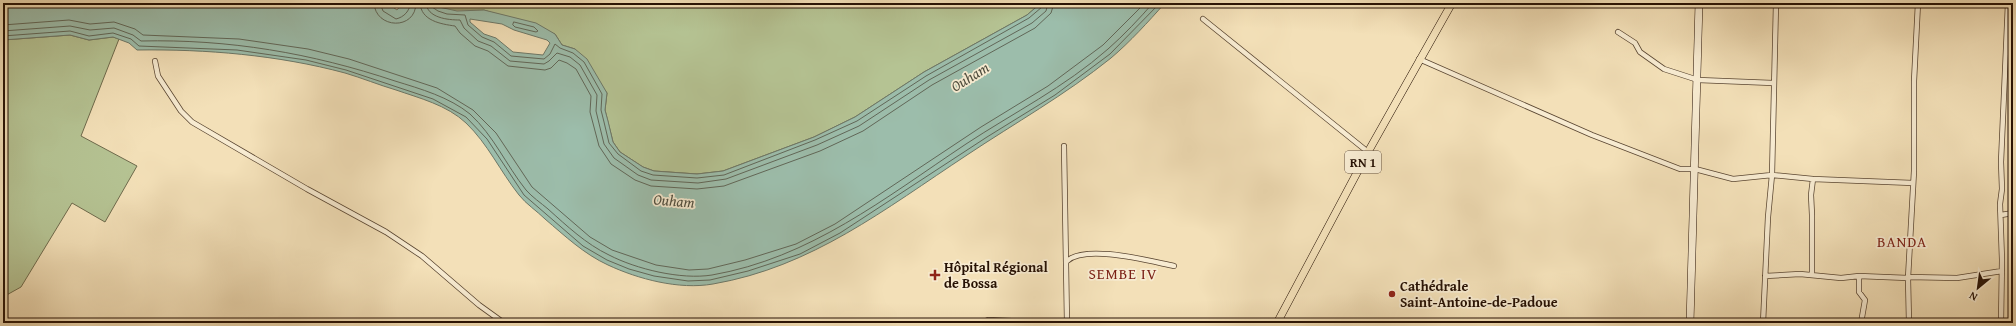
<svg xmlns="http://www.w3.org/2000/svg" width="2016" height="326" font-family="'Gentium Book Plus',serif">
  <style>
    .green { fill: #b5c393; stroke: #6e6a4c }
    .water { fill: #9cbdab; stroke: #6d7868; fill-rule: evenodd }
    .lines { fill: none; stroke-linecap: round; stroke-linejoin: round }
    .shore { stroke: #616758; stroke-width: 1 }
    .street-casing { stroke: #594531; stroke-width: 6 }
    .secondary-casing { stroke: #261104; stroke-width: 8 }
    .primary-casing { stroke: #261104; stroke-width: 8 }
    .street { stroke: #f7ebd1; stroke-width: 4.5 }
    .secondary { stroke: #f7ebd1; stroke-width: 7 }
    .primary { stroke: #f3e0b8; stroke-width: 7 }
    .poi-dot { fill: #8f2418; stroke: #f7ebd1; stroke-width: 1.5 }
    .labels { text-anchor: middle; stroke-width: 3.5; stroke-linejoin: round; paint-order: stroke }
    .shield { fill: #f7ebd1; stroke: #655242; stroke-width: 1 }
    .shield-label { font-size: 13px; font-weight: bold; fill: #261104 }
    .poi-label { font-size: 14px; font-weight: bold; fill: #261104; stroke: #f7ebd1; text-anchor: start }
    .water-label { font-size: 15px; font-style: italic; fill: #4f4d3e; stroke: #f7ebd1 }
    .neighbourhood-label { font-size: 15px; letter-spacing: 1px; fill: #7a1f14; stroke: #f7ebd1 }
  </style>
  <rect width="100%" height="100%" fill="#f3e0b8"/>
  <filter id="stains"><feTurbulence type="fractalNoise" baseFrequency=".005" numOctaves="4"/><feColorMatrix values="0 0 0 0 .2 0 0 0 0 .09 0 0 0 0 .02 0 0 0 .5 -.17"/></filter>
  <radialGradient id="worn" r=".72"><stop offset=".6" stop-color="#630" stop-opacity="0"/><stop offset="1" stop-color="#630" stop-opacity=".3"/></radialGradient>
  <path class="green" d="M 433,3 L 1041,3 L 1027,15 L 924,72 L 855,117 L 814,137 L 723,171 L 697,174 L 654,171 L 643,167 L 620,152 L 613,142 L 605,110 L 607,93 L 575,49 L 562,45 L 555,34 L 484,10 L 448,10 L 439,7 Z
    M 70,35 L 89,40 L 113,37 L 119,39 L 81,136 L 137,166 L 105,222 L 72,203 L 21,287 L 3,297 L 3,40 Z"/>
  <path class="water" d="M 3,3 L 387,3 L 397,10 L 401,5 L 400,3 L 433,3 L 439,7 L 457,11 L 484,10 L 536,23 L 555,34 L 562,45 L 575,49 L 587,59 L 607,93 L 605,110 L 608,121 L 613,142 L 620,152 L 643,167 L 654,171 L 697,174 L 723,171 L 814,137 L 855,117 L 924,72 L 1027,15 L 1041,3 L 1165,3 C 1148,22 1130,42 1111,58 C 1065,95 1015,123 967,155 C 885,209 812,267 713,284 C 679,290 638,279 608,265 C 584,254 565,236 545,219 C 537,211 526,204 519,195 C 500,171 488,144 466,123 C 447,105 419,98 396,90 C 379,85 362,78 345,73 C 278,55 206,49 137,50 L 129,43 L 113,37 L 89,40 L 70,35 L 3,40 ZM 470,19 L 502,24 L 514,30 L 547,40 L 550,43 L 543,55 L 513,52 L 496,38 L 484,34 L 470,22 Z"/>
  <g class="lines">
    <path class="shore" d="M 374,3 C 375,29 416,31 416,3
      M 380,3 L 383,11 L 396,19 C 404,17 410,11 410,3
      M 420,3 C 421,21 441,24 455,26 L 460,33 L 475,46 L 488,51 L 508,66 L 545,70 L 551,68 L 559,60 L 567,63 L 576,69 L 591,96 L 590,112 L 599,146 L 611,164 L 635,180 L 651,186 L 697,189 L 724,186 L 820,151 L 863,131 L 932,85 L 1035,28 L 1051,13 L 1054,3
      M 426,3 C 427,18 448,20 460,20 L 464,28 L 478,41 L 491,46 L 510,61 L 544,64 L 549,61 L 557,53 L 570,57 L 580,65 L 597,95 L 596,111 L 604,144 L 614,158 L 638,175 L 651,180 L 698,183 L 726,179 L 817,145 L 859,126 L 929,80 L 1032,23 L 1046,11 L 1048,3
      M 431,3 L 432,7 L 438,11 L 447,14 L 465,15 L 468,25 L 482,37 L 494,42 L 511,56 L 544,59 L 550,54 L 555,44 L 560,48 L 573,53 L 584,62 L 602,94 L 601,110 L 604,122 L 609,143 L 618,154 L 641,171 L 653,175 L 697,178 L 724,175 L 815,140 L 857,121 L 926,76 L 1029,18 L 1042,7 L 1043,3
      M 514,22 L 534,27 L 538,31 L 536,32 L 515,27 L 513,25 Z
      M 3,25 L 69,20 L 90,24 L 114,22 L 135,29 L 143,35 L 239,39 L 308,49 L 349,59 L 437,88 L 473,110 L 496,133 L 532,187 L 590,237 L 612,250 L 656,265 L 689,270 L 708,269 L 745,260 L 796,244 L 835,224 L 981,127 L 1048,86 L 1103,45 L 1145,3
      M 3,31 L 70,26 L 90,30 L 114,28 L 133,35 L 141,41 C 229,39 311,53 395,81 C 421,89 449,97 470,114 C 494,136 506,165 526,190 C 532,197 541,203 548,209 C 567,226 586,244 609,255 C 636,269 681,280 712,275 C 810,258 885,198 966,144 C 1013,113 1065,87 1108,49 C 1124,35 1139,19 1153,3
      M 3,36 L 70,31 L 89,36 L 113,33 L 131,39 L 139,46 L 237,50 L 306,60 L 346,70 L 433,99 L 466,117 L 487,139 L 524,195 L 583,246 L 607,260 L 629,269 L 654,276 L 688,281 L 710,280 L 748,271 L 800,254 L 840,233 L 987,137 L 1055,95 L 1110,54 L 1160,3"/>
    <defs>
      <path id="street" d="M 1203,19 L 1368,152
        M 1618,32 L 1635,43 L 1640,52 L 1664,69 L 1698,80 L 1773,83
        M 1419,59 L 1592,135 L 1680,169 L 1695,169 L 1733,179 L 1772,175 L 1813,179 L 1913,183
        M 155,61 L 158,76 L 181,111 L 192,122 L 307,189 L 386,232 L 422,256 L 479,305 L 504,323
        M 1064,146 L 1067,323
        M 2001,215 L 2013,213
        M 1067,261 C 1086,244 1149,261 1174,266
        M 1812,275 L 1812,215 L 1811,195 L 1813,179
        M 1765,276 L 1800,274 L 1841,278 L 1859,276 L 1908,278
        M 1859,276 L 1859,292 L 1865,300 L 1861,323
        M 1909,277 L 1957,278 L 2002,271
        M 981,323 L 988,320 L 1056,323
        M 1763,323 L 1768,217 L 1772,175 L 1776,3
        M 1909,323 L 1908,278 L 1914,171 L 1914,81 L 1918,3
        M 2001,323 L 2002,260 L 2000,204 L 2002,189 L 2001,162 L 2008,3"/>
      <path id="secondary" d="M 1690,323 L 1699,3"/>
      <path id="primary" d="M 1277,323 L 1368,152 L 1452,3"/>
    </defs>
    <use href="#street" class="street-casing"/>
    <use href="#secondary" class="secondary-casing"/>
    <use href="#primary" class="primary-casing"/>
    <use href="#street" class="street"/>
    <use href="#secondary" class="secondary"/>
    <use href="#primary" class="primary"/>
  </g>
  <g class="poi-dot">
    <path d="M933 269h4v4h4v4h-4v4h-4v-4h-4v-4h4z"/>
    <circle cx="1392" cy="294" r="4"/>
  </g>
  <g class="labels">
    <rect class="shield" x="1345" y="151" width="36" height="22" rx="3"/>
    <g class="shield-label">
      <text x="1363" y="167">RN 1</text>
    </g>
    <g class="poi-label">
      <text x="944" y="272">Hôpital Régional<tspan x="944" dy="16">de Bossa</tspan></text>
      <text x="1400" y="291">Cathédrale<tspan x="1400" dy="16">Saint-Antoine-de-Padoue</tspan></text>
    </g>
    <g class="water-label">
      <text transform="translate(970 77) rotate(-32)" y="5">Ouham</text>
      <text transform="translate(674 201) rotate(5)" y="5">Ouham</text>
    </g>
    <g class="neighbourhood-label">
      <text x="1902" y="247">BANDA</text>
      <text x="1123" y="279">SEMBE IV</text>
    </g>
  </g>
  <rect width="2016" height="326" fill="none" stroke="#f3e0b8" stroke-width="16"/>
  <rect x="4" y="4" width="2008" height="318" fill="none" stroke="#261104" stroke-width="2"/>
  <rect x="8" y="8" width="2000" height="310" fill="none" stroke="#261104"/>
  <g transform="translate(1978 288) rotate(209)" stroke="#f7ebd1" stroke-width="3" paint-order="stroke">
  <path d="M0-3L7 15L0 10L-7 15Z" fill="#261104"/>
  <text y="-6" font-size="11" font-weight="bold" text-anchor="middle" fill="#261104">N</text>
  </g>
  <rect width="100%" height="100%" filter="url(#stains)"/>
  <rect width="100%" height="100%" fill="url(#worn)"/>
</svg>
